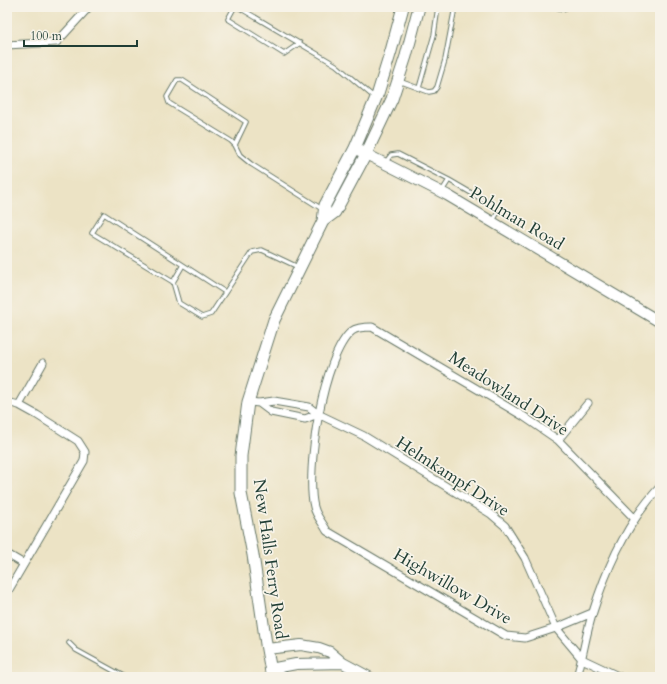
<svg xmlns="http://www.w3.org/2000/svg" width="667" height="684" font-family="Cardo,serif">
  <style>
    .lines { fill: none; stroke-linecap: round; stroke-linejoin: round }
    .lane-casing { stroke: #677767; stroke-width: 5.5 }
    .street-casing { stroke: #677767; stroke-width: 9 }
    .secondary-casing { stroke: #677767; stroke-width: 12 }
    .primary-casing { stroke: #677767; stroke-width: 13 }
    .lane { stroke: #fff; stroke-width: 3.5 }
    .street { stroke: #fff; stroke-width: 7 }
    .secondary { stroke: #fff; stroke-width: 10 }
    .primary { stroke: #fff; stroke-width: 11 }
    .labels { text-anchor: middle; stroke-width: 3.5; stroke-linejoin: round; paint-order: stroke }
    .street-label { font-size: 17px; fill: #1f3d34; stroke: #f7f3e8 }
  </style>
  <rect width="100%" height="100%" fill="#f7f3e8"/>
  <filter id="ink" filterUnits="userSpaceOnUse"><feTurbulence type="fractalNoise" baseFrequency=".025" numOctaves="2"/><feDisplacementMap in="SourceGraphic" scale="8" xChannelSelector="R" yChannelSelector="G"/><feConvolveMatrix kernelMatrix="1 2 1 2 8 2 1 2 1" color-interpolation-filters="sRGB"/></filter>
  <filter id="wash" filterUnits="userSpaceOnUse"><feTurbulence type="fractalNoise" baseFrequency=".012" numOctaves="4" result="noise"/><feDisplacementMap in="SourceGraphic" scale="16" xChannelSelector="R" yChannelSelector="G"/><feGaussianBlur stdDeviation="0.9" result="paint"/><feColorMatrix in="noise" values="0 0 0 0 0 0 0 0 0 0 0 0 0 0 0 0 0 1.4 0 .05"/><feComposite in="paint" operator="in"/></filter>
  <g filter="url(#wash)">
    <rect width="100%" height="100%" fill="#ece3c5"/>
  </g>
  <g filter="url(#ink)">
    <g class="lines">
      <defs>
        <path id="lane" d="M 556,7 L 563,9 L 568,7
          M 300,43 L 284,54 L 228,19 L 234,8 L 238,7 L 336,65 L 375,98
          M 399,81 L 429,92 L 434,91 L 437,87 L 445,60 L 455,7
          M 419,88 L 434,35 L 438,7
          M 235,145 L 246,122 L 182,80 L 177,80 L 167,97 L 169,103 L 231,141 L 235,145 L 240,155 L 251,164 L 322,209
          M 385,163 L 391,155 L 398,154 L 449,180 L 497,208 L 498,212 L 493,221
          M 442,191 L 449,180
          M 173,282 L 183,265
          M 225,292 L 104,214 L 92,233 L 173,282 L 179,303 L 202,317 L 211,314 L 252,252 L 262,250 L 298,267
          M 69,643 L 76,650 L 125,677"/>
        <path id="street" d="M 7,45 L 57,42 L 89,7
          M 7,402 L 19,405 L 37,415 L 78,441 L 85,452 L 84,461 L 7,593
          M 248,402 L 259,403 L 274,401 L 309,407 L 318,414 L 364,436 L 491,514 L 505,526 L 525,558 L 556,628 L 582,659 L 620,677
          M 259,403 L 271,412 L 305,419 L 318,414
          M 19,405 L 43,363
          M 558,440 L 588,403
          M 7,554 L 24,564
          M 592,613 L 556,628 L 525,638 L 506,636 L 327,531 C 323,523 316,516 314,507 C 305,472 323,354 352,331 C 357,327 366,327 372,327 L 523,416 L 558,440 L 634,518
          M 350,677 L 355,669
          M 577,677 C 583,656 586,633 593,612 C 607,567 627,522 660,487"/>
        <path id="secondary" d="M 360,151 L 447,195 L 660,322
          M 267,649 L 301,645 L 319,648 L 330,652 L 343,663 L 369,677
          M 270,669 L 296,664 L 343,663"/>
        <path id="primary" d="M 323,221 L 335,212 L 366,154 L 392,99 L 406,56 L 419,7
          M 272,677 L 266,644 L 253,555 L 241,493 L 241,456 L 248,402 L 274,320 L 323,221 L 325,205 L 355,148 L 378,93 L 391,51 L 403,7"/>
      </defs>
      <use href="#lane" class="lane-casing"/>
      <use href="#street" class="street-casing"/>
      <use href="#secondary" class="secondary-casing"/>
      <use href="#primary" class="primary-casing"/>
      <use href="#lane" class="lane"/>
      <use href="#street" class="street"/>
      <use href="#secondary" class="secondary"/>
      <use href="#primary" class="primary"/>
    </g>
  </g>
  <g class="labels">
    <g class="street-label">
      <text transform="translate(517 218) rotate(31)" y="6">Pohlman Road</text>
      <text transform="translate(509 393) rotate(33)" y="6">Meadowland Drive</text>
      <text transform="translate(453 476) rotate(33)" y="6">Helmkampf Drive</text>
      <text transform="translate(271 559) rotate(82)" y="6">New Halls Ferry Road</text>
      <text transform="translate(453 586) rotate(30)" y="6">Highwillow Drive</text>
    </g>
  </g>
  <rect width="667" height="684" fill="none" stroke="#f7f3e8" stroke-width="24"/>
  <path d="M24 40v6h113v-6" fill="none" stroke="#1f3d34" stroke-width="2"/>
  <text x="30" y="40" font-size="12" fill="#1f3d34" stroke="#f7f3e8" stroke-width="3" paint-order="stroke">100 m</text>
</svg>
